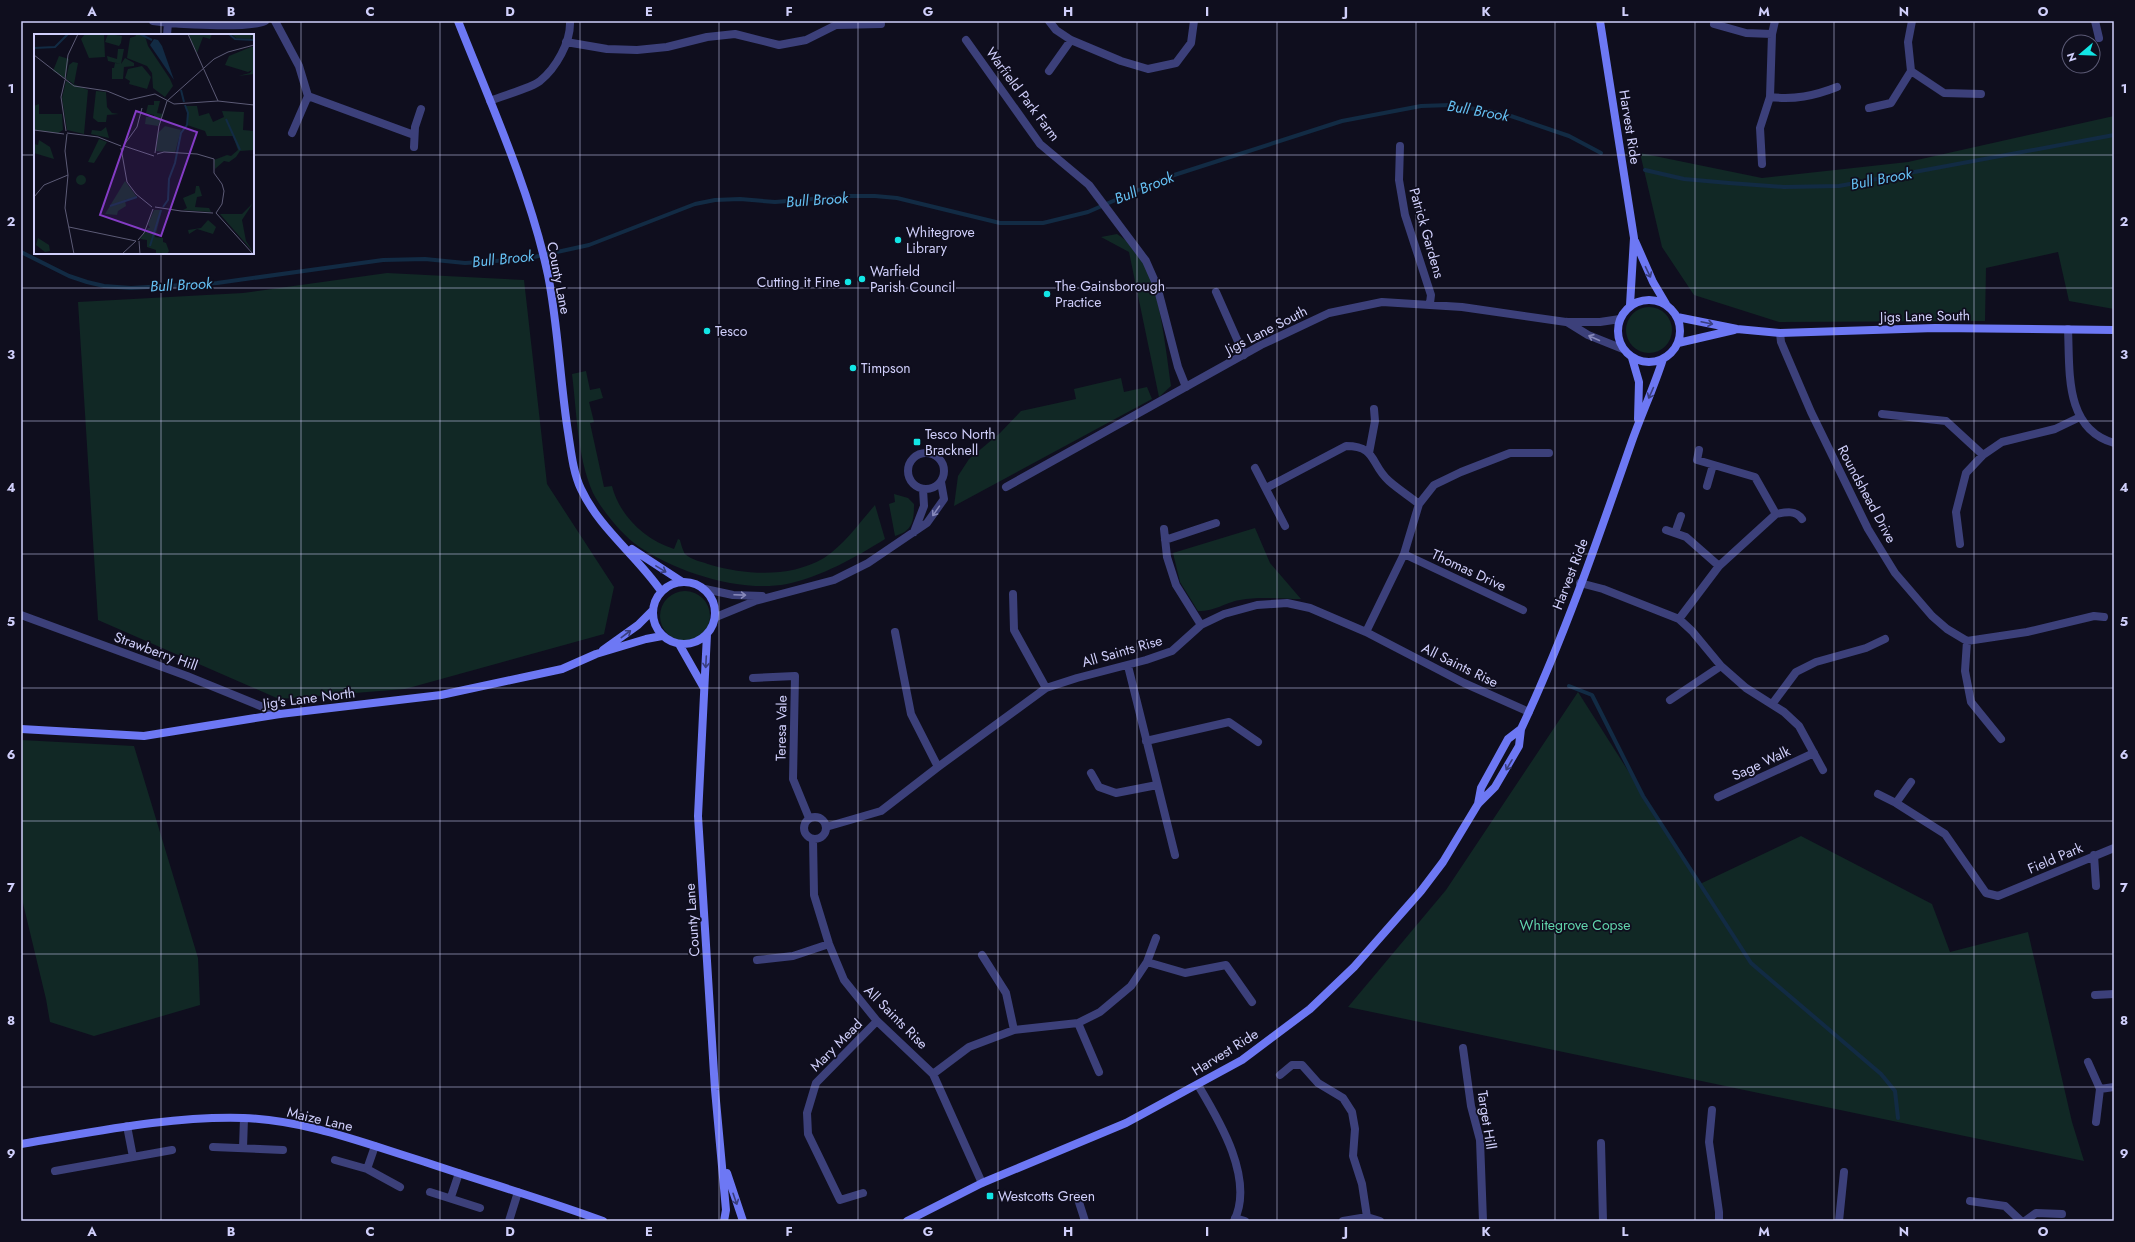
<svg xmlns="http://www.w3.org/2000/svg" width="2135" height="1242" font-family="Jost,sans-serif">
  <style>
    .green { fill: #112825 }
    .lines { fill: none; stroke-linecap: round; stroke-linejoin: round }
    .stream { stroke: #122b44; stroke-width: 4 }
    .street { stroke: #3c407a; stroke-width: 8 }
    .secondary { stroke: #6d78f4; stroke-width: 8 }
    .oneway { stroke: #393e7e }
    .oneway2 { stroke: #8688ba }
    .grid { fill: none; stroke: #d0cffb; stroke-width: 1; stroke-opacity: 0.55 }
    .poi-dot { fill: #12e5e5; stroke: #0f0e1e; stroke-width: 1.5 }
    .labels { text-anchor: middle; stroke-width: 3.5; stroke-linejoin: round; paint-order: stroke }
    .street-label { font-size: 14px; fill: #d0cffb; stroke: #0f0e1e }
    .poi-label { font-size: 14px; fill: #d0cffb; stroke: #0f0e1e; text-anchor: start }
    .park-label { font-size: 14px; fill: #61d5ac; stroke: #0f0e1e }
    .water-label { font-size: 15px; font-style: italic; fill: #65c0f3; stroke: #0f0e1e }
    .inset-river { fill: none; stroke: #122b44; stroke-width: 2 }
    .inset-road { fill: none; stroke: #5c5b76; stroke-width: 1 }
    .view { fill: #843cc5; fill-opacity: 0.15; stroke: #843cc5; stroke-width: 2 }
    .inset-edge { fill: none; stroke: #d0cffb; stroke-width: 2 }
    .neatline { fill: none; stroke: #d0cffb; stroke-width: 1.5 }
    .grid-label { font-size: 13px; text-anchor: middle; font-weight: bold; fill: #d0cffb }
  </style>
  <rect width="100%" height="100%" fill="#0f0e1e"/>
  <path class="green" d="M 2114,116 L 2114,309 L 2069,301 L 2058,252 L 1986,268 L 1985,321 L 1779,322 L 1694,295 L 1662,247 L 1640,153 L 1762,178 L 1908,162 Z
    M 1117,234 C 1128,241 1139,251 1145,262 C 1160,295 1166,350 1171,386 L 1159,397 L 1129,252 L 1101,237 Z
    M 387,273 L 524,280 L 547,484 L 614,587 L 604,634 L 405,689 L 279,699 L 98,620 L 78,302 L 243,293 Z
    M1626 330a23 23 0 1 1 46 0a23 23 0 1 1-46 0Z
    M 586,371 L 590,390 L 600,388 L 603,398 L 589,402 L 594,422 L 590,423 L 604,487 L 612,486 C 619,515 645,540 674,549 L 678,539 L 680,540 C 681,544 683,551 685,554 C 691,560 703,562 711,565 C 747,575 790,578 824,558 C 844,545 860,522 875,505 L 885,539 C 856,557 821,577 787,584 C 740,593 676,572 638,546 C 623,536 601,509 593,493 C 577,456 577,414 572,374 Z
    M 1121,378 L 1124,392 L 1147,387 L 1152,399 L 954,506 L 958,476 L 969,459 L 1000,433 L 1021,411 L 1076,399 L 1074,389 Z
    M 894,494 L 908,498 L 914,504 C 914,520 913,531 895,536 L 889,504 L 895,502 Z
    M 1255,528 L 1270,563 L 1301,599 C 1281,599 1260,596 1240,600 C 1223,603 1217,611 1198,611 L 1180,582 L 1173,553 Z
    M660 616a25 25 0 1 1 50 0a25 25 0 1 1-50 0Z
    M 1578,692 L 1700,884 L 1801,836 L 1932,904 L 1950,952 L 2028,932 L 2072,1122 L 2084,1161 L 1348,1007 L 1446,890 Z
    M 21,740 L 134,746 L 198,958 L 200,1005 L 94,1036 L 50,1022 L 46,999 L 21,895 Z"/>
  <g class="lines">
    <path class="stream" d="M 1645,170 L 1684,179 L 1729,183 L 1784,187 L 1839,186 L 2114,135
      M 21,252 L 69,276 L 87,282 L 104,286 L 131,288 L 217,283 L 383,260 L 425,259 L 465,263 L 525,259 L 589,245 L 695,204 L 715,200 L 740,199 L 775,202 L 850,196 L 875,196 L 897,198 L 1000,223 L 1043,223 L 1088,212 L 1168,177 L 1342,121 L 1421,106 L 1451,105 L 1505,114 L 1569,136 L 1601,153
      M 1569,686 L 1592,695 L 1643,796 L 1751,963 L 1881,1074 L 1895,1091 L 1898,1118"/>
    <path class="street" d="M 153,21 C 175,24 246,29 265,21
      M 275,21 L 299,66 L 308,96 L 414,135
      M 1049,21 L 1056,30 L 1071,40 L 1121,61 L 1148,69 L 1176,63 L 1191,43 L 1194,21
      M 1912,21 L 1908,42 L 1911,71 L 1944,93 L 1981,94
      M 2095,21 L 2099,38
      M 1714,24 L 1746,33 L 1772,34
      M 167,35 L 168,23
      M 966,40 L 1040,144 L 1089,185 L 1146,261 L 1157,286 L 1178,367 L 1186,387
      M 566,42 L 607,49 L 637,50 L 667,47 L 707,37 L 735,34 L 779,45 L 806,40 L 836,25 L 881,24
      M 1049,71 L 1071,40
      M 1770,97 C 1794,100 1814,96 1837,87
      M 490,101 C 501,96 532,88 540,81 C 556,68 571,42 570,21
      M 1869,108 L 1891,103 L 1911,71
      M 292,133 L 308,96
      M 1400,146 L 1399,180 L 1405,215 L 1431,295 L 1430,303
      M 414,147 L 415,127 L 421,109
      M 1762,164 L 1760,128 L 1770,97 L 1772,34 L 1775,21
      M 1216,292 L 1244,355
      M 1567,322 L 1588,335 L 1623,349
      M 2068,329 C 2070,371 2064,429 2114,443
      M 1780,333 L 1781,342 L 1811,412 L 1868,529 L 1895,573 L 1932,616 L 1947,629 L 1967,641 L 2027,632 L 2094,616 L 2104,617
      M 1882,414 L 1946,421 L 1983,455
      M 1699,450 L 1697,460 L 1755,477 L 1776,514
      M 1369,453 L 1375,421 L 1374,409
      M908 471a18 18 0 1 1 36 0a18 18 0 1 1-36 0Z
      M 1255,468 L 1285,526
      M 1707,486 L 1713,465
      M 1006,487 L 1261,345 L 1329,313 L 1382,302 L 1462,307 L 1566,322 L 1600,322 L 1620,319
      M 1266,488 L 1346,446 C 1377,446 1370,464 1389,481 C 1398,489 1409,496 1419,504
      M 1164,529 L 1167,557 L 1176,585 L 1201,625
      M 1666,530 L 1686,537 L 1719,566
      M 914,532 L 924,506 L 923,489
      M 1675,533 L 1681,516
      M 1165,540 L 1216,523
      M 1960,544 L 1956,512 L 1966,473 L 1983,455 L 2002,442 L 2055,429 L 2080,417
      M 1404,554 L 1523,610
      M 1580,583 L 1603,589 L 1679,619 L 1692,631 L 1721,666 L 1746,688 L 1784,712 L 1799,726 L 1823,770
      M 705,589 L 733,595 L 762,596
      M 1013,594 L 1014,630 L 1046,688
      M 21,615 L 187,676 L 280,714
      M 716,617 L 755,601 L 834,580 L 868,563 L 927,523 L 944,499 L 941,482
      M 1679,619 L 1719,566 L 1776,514 C 1786,512 1796,510 1802,519
      M 895,632 L 911,714 L 938,767
      M 1366,632 L 1404,554 L 1419,504 L 1434,485 L 1461,472 L 1510,453 L 1549,453
      M 1967,641 L 1965,671 L 1971,702 L 2001,739
      M 1128,666 L 1175,855
      M 753,678 L 795,676 L 793,779 L 809,818
      M 1670,700 L 1721,666
      M 1773,703 L 1796,672 L 1816,662 L 1866,648 L 1885,639
      M 1146,741 L 1229,722 L 1258,742
      M 1091,773 L 1099,787 L 1116,793 L 1157,785
      M 1878,794 L 1896,803 L 1945,834 L 1986,893 L 1998,896 L 2114,848
      M 1718,797 L 1814,753
      M 1896,803 L 1911,782
      M804 828a11 11 0 1 1 22 0a11 11 0 1 1-22 0Z
      M 826,827 L 881,811 L 938,767 L 1046,688 L 1077,678 L 1146,660 L 1172,651 L 1201,625 L 1224,614 L 1257,605 L 1287,603 L 1310,608 L 1366,632 L 1464,683 L 1529,712
      M 813,839 L 814,895 L 829,944 L 844,980 L 877,1021 L 933,1074 L 982,1183
      M 2094,855 L 2096,886
      M 982,955 L 1006,993 L 1014,1030
      M 757,960 L 793,956 L 829,944
      M 1147,962 L 1185,973 L 1226,965 L 1252,1002
      M 2095,995 L 2114,994
      M 1078,1023 L 1099,1072
      M 1463,1048 L 1471,1106 L 1480,1140 L 1483,1221
      M 2088,1062 L 2100,1089
      M 933,1074 L 969,1047 L 1014,1030 L 1078,1023 L 1100,1012 L 1131,986 L 1147,962 L 1156,938
      M 1280,1075 L 1292,1065 L 1302,1065 L 1318,1083 L 1343,1098 L 1352,1112 L 1355,1129 L 1353,1156 L 1362,1184 L 1367,1217
      M 1198,1085 C 1219,1120 1255,1179 1234,1221
      M 1712,1110 L 1709,1142 L 1719,1212 L 1719,1221
      M 2096,1122 L 2100,1089 L 2114,1087
      M 127,1126 L 133,1157
      M 1601,1143 L 1603,1221
      M 213,1147 L 283,1150
      M 243,1148 L 244,1118
      M 335,1160 L 367,1169 L 400,1187
      M 367,1169 L 375,1146
      M 55,1171 L 172,1150
      M 430,1192 L 480,1208
      M 863,1193 L 840,1200 L 808,1134 L 807,1113 L 816,1083 L 877,1021
      M 1077,1196 L 1085,1221
      M 451,1197 L 459,1173
      M 1970,1201 L 2005,1206 L 2021,1221
      M 1235,1218 L 1245,1221
      M 509,1221 L 518,1192
      M 1343,1221 L 1367,1217 L 1380,1221
      M 1839,1221 L 1844,1172
      M 2025,1221 L 2036,1213 L 2062,1214"/>
    <path class="secondary" d="M 458,21 C 490,102 530,190 548,275 C 558,325 560,381 568,432 C 571,451 573,472 581,489 C 599,528 636,555 661,591
      M 1600,21 L 1634,238 L 1630,305
      M 1635,241 L 1653,282 L 1666,304
      M1618 331a31 31 0 1 1 62 0a31 31 0 1 1-62 0Z
      M 1677,317 L 1737,329 L 1780,333 L 1935,328 L 2114,330
      M 1678,343 L 1734,330
      M 1632,358 L 1639,382 L 1638,419
      M 632,549 L 681,581
      M653 613a31 31 0 1 1 62 0a31 31 0 1 1-62 0Z
      M 707,634 L 698,816 L 715,1090 L 726,1210 L 724,1221
      M 679,644 L 704,688
      M 603,650 L 638,625 L 653,610
      M 21,729 L 144,736 L 280,714 L 441,695 L 562,669 L 596,654 L 646,639 L 662,636
      M 1478,804 L 1481,788 L 1508,739 L 1521,729
      M 21,1144 C 95,1132 168,1116 243,1118 C 306,1120 366,1144 425,1162 C 484,1182 544,1199 603,1221
      M 727,1173 L 743,1221
      M 907,1221 L 982,1183 L 1126,1123 L 1242,1060 L 1310,1009 L 1354,967 L 1421,891 L 1443,862 L 1478,804 L 1495,787 L 1519,746 L 1521,729 C 1564,638 1599,536 1632,441 C 1642,413 1654,387 1663,359"/>
  </g>
  <defs><path id="oneway-shaft" d="M-6 0H5M1.5-3L5.5 0L1.5 3" fill="none" stroke-width="1.6" stroke-linecap="round" stroke-linejoin="round"/></defs>
  <g class="oneway">
    <use href="#oneway-shaft" transform="translate(1648 272) rotate(64)"/>
    <use href="#oneway-shaft" transform="translate(1707 323) rotate(12)"/>
    <use href="#oneway-shaft" transform="translate(1651 393) rotate(114)"/>
    <use href="#oneway-shaft" transform="translate(661 569) rotate(31)"/>
    <use href="#oneway-shaft" transform="translate(626 634) rotate(-37)"/>
    <use href="#oneway-shaft" transform="translate(706 662) rotate(93)"/>
    <use href="#oneway-shaft" transform="translate(1509 765) rotate(120)"/>
    <use href="#oneway-shaft" transform="translate(735 1199) rotate(71)"/>
  </g>
  <g class="oneway2">
    <use href="#oneway-shaft" transform="translate(1594 338) rotate(-156)"/>
    <use href="#oneway-shaft" transform="translate(936 511) rotate(125)"/>
    <use href="#oneway-shaft" transform="translate(740 595) rotate(2)"/>
  </g>
  <path class="grid" d="M 161,21 L 161,35M 301,21 L 301,1221M 440,21 L 440,1221M 580,21 L 580,1221M 719,21 L 719,1221M 858,21 L 858,1221M 998,21 L 998,1221M 1137,21 L 1137,1221M 1277,21 L 1277,1221M 1416,21 L 1416,1221M 1555,21 L 1555,1221M 1695,21 L 1695,1221M 1834,21 L 1834,1221M 1974,21 L 1974,1221M 21,155 L 35,155M 253,155 L 2114,155M 161,253 L 161,1221M 21,288 L 2114,288M 21,421 L 2114,421M 21,554 L 2114,554M 21,688 L 2114,688M 21,821 L 2114,821M 21,954 L 2114,954M 21,1087 L 2114,1087"/>
  <g class="poi-dot">
    <circle cx="898" cy="240" r="4"/>
    <circle cx="862" cy="279" r="4"/>
    <circle cx="848" cy="282" r="4"/>
    <circle cx="1047" cy="294" r="4"/>
    <circle cx="707" cy="331" r="4"/>
    <circle cx="853" cy="368" r="4"/>
    <rect x="913" y="438" width="8" height="8" rx="2"/>
    <rect x="986" y="1192" width="8" height="8" rx="2"/>
  </g>
  <g class="labels">
    <g class="street-label">
      <text transform="translate(1023 94) rotate(53)" y="5">Warfield Park Farm</text>
      <text transform="translate(1630 127) rotate(81)" y="5">Harvest Ride</text>
      <text transform="translate(1427 233) rotate(74)" y="5">Patrick Gardens</text>
      <text transform="translate(559 278) rotate(79)" y="5">County Lane</text>
      <text transform="translate(1925 316) rotate(-1)" y="5">Jigs Lane South</text>
      <text transform="translate(1266 330) rotate(-27)" y="5">Jigs Lane South</text>
      <text transform="translate(1867 494) rotate(62)" y="5">Roundshead Drive</text>
      <text transform="translate(1469 570) rotate(25)" y="5">Thomas Drive</text>
      <text transform="translate(1570 574) rotate(-69)" y="5">Harvest Ride</text>
      <text transform="translate(156 651) rotate(20)" y="5">Strawberry Hill</text>
      <text transform="translate(1122 651) rotate(-16)" y="5">All Saints Rise</text>
      <text transform="translate(1460 665) rotate(26)" y="5">All Saints Rise</text>
      <text transform="translate(309 698) rotate(-7)" y="5">Jig's Lane North</text>
      <text transform="translate(781 728) rotate(-89)" y="5">Teresa Vale</text>
      <text transform="translate(1761 763) rotate(-25)" y="5">Sage Walk</text>
      <text transform="translate(2055 858) rotate(-23)" y="5">Field Park</text>
      <text transform="translate(692 920) rotate(-94)" y="5">County Lane</text>
      <text transform="translate(896 1017) rotate(45)" y="5">All Saints Rise</text>
      <text transform="translate(836 1045) rotate(-45)" y="5">Mary Mead</text>
      <text transform="translate(1225 1052) rotate(-32)" y="5">Harvest Ride</text>
      <text transform="translate(320 1119) rotate(13)" y="5">Maize Lane</text>
      <text transform="translate(1487 1120) rotate(81)" y="5">Target Hill</text>
    </g>
    <g class="poi-label">
      <text x="906" y="237">Whitegrove<tspan x="906" dy="16">Library</tspan></text>
      <text x="870" y="276">Warfield<tspan x="870" dy="16">Parish Council</tspan></text>
      <text x="840" y="287" text-anchor="end">Cutting it Fine</text>
      <text x="1055" y="291">The Gainsborough<tspan x="1055" dy="16">Practice</tspan></text>
      <text x="715" y="336">Tesco</text>
      <text x="861" y="373">Timpson</text>
      <text x="925" y="439">Tesco North<tspan x="925" dy="16">Bracknell</tspan></text>
      <text x="998" y="1201">Westcotts Green</text>
    </g>
    <g class="park-label">
      <text x="1575" y="930">Whitegrove Copse</text>
    </g>
    <g class="water-label">
      <text transform="translate(1478 111) rotate(10)" y="5">Bull Brook</text>
      <text transform="translate(1881 179) rotate(-11)" y="5">Bull Brook</text>
      <text transform="translate(1144 188) rotate(-22)" y="5">Bull Brook</text>
      <text transform="translate(817 200) rotate(-4)" y="5">Bull Brook</text>
      <text transform="translate(503 259) rotate(-6)" y="5">Bull Brook</text>
      <text transform="translate(181 285) rotate(-3)" y="5">Bull Brook</text>
    </g>
  </g>
  <g transform="translate(34 34)">
    <rect width="220" height="220" fill="#0f0e1e"/>
    <path d="M 51,0 L 70,0 L 71,23 L 55,24 L 47,5 ZM 74,0 L 88,2 L 87,9 L 85,12 L 71,8 ZM 101,0 L 111,2 L 114,12 L 136,45 L 139,52 L 131,63 L 119,54 L 118,39 L 113,32 L 93,24 L 96,4 L 102,2 ZM 154,0 L 178,0 L 176,5 L 169,3 L 163,19 ZM 197,0 L 220,0 L 220,5 L 218,6 L 218,1 L 216,5 L 202,4 ZM 217,13 L 220,13 L 220,40 L 204,42 L 216,39 L 218,36 L 214,38 L 191,31 L 195,22 ZM 84,15 L 90,15 L 87,30 L 91,24 L 100,29 L 100,32 L 90,33 L 89,45 L 78,45 L 78,34 L 87,34 L 80,34 L 81,29 L 87,30 L 74,27 L 73,22 L 83,25 ZM 25,22 L 35,25 L 31,44 L 19,37 ZM 39,28 L 44,29 L 40,50 L 32,45 L 35,31 ZM 108,32 L 117,43 L 113,55 L 95,50 L 96,47 L 91,44 L 94,35 ZM 32,47 L 54,56 L 50,100 L 33,96 L 28,64 ZM 62,57 L 72,58 L 73,73 L 78,79 L 85,80 L 73,81 L 72,88 L 64,88 L 59,84 ZM 120,67 L 126,67 L 123,79 L 129,80 L 124,92 L 111,90 L 112,83 L 120,83 L 120,81 L 112,79 L 114,71 L 120,71 ZM 5,70 L 5,80 L 28,80 L 29,96 L 24,99 L 0,96 L 0,72 ZM 151,72 L 163,72 L 165,82 L 175,79 L 179,88 L 190,83 L 188,77 L 210,78 L 209,96 L 220,97 L 220,116 L 206,117 L 202,123 L 195,128 L 190,127 L 181,135 L 180,126 L 193,121 L 197,122 L 204,116 L 199,102 L 173,102 L 171,97 L 153,91 L 154,81 ZM 131,92 L 147,96 L 141,119 L 122,117 L 124,99 ZM 72,93 L 75,104 L 57,100 L 58,96 L 67,97 ZM 65,105 L 73,108 L 60,129 L 54,128 ZM 5,106 L 16,113 L 20,125 L 0,119 L 0,110 L 4,111 ZM42 146a5 5 0 1 1 10 0a5 5 0 1 1-10 0ZM 91,147 L 103,163 L 91,166 L 92,172 L 84,177 L 83,181 L 71,180 ZM 162,152 L 165,152 L 168,162 L 163,163 L 161,173 L 175,174 L 177,178 L 149,176 L 153,174 L 149,164 L 161,159 ZM 219,169 L 208,186 L 212,207 L 220,219 L 186,180 L 208,180 ZM 120,176 L 128,176 L 121,203 L 129,204 L 129,208 L 132,209 L 135,217 L 133,220 L 122,220 L 122,216 L 113,213 L 113,206 L 106,205 L 114,194 L 116,194 L 114,190 ZM 174,186 L 182,193 L 179,200 L 163,195 L 155,200 L 154,196 L 167,194 ZM 4,204 L 15,211 L 16,217 L 11,218 L 2,211 Z" fill="#112825"/>
    <path d="M 120,5 L 124,6 L 128,12 L 140,46 L 116,11 Z" fill="#122b44"/>
    <path class="inset-river" d="M 106,0 L 118,6M 195,0 L 201,5 L 220,6M 0,14 L 21,13 L 34,0M 147,56 L 150,68M 192,85 L 206,116M 76,172 L 103,163M 129,173 L 134,166 L 135,145 L 141,129 L 147,99 L 153,91 L 154,79 L 151,71M 116,212 L 127,176"/>
    <path class="inset-road" d="M 154,0 L 184,67M 0,21 L 40,52 L 73,57 L 95,66 L 121,60 L 140,70 L 184,67 L 220,71M 31,45 L 34,21 L 44,0M 31,46 L 27,63 L 32,97M 133,67 L 180,25 L 194,18 L 220,11M 0,96 L 30,100M 33,99 L 64,103 L 87,112M 33,100 L 31,117 L 34,141 L 31,174 L 40,220M 90,111 L 103,93 L 108,74M 90,112 L 120,122M 87,114 L 93,148 L 102,160 L 118,173M 121,119 L 125,92 L 133,67M 123,120 L 130,118 L 163,120 L 180,125 L 180,139 L 188,150 L 190,157 L 188,170 L 182,179M 0,163 L 10,151 L 34,141M 121,173 L 147,177 L 179,179M 182,179 L 219,220M 35,193 L 102,207M 104,206 L 110,199 L 119,175M 105,207 L 106,220M 88,220 L 102,207"/>
    <path class="view" d="M 102,77 L 163,98 L 127,202 L 66,181 Z"/>
    <rect width="220" height="220" class="inset-edge"/>
  </g>
  <rect width="2135" height="1242" fill="none" stroke="#0f0e1e" stroke-width="44"/>
  <g transform="translate(2081 54) rotate(251)"><circle r="19" fill="#0f0e1e" stroke="#5c5b76"/>
  <path d="M0-3L7 15L0 10L-7 15Z" fill="#12e5e5"/>
  <text y="-6" font-size="11" font-weight="bold" text-anchor="middle" fill="#d0cffb">N</text>
  </g>
  <rect x="22" y="22" width="2091" height="1198" class="neatline"/>
  <g class="grid-label">
    <text x="92" y="16">A</text>
    <text x="231" y="16">B</text>
    <text x="370" y="16">C</text>
    <text x="510" y="16">D</text>
    <text x="649" y="16">E</text>
    <text x="789" y="16">F</text>
    <text x="928" y="16">G</text>
    <text x="1068" y="16">H</text>
    <text x="1207" y="16">I</text>
    <text x="1346" y="16">J</text>
    <text x="1486" y="16">K</text>
    <text x="1625" y="16">L</text>
    <text x="1764" y="16">M</text>
    <text x="1904" y="16">N</text>
    <text x="2043" y="16">O</text>
    <text x="11" y="93">1</text>
    <text x="2124" y="93">1</text>
    <text x="11" y="226">2</text>
    <text x="2124" y="226">2</text>
    <text x="11" y="359">3</text>
    <text x="2124" y="359">3</text>
    <text x="11" y="492">4</text>
    <text x="2124" y="492">4</text>
    <text x="11" y="626">5</text>
    <text x="2124" y="626">5</text>
    <text x="11" y="759">6</text>
    <text x="2124" y="759">6</text>
    <text x="11" y="892">7</text>
    <text x="2124" y="892">7</text>
    <text x="11" y="1025">8</text>
    <text x="2124" y="1025">8</text>
    <text x="11" y="1158">9</text>
    <text x="2124" y="1158">9</text>
    <text x="92" y="1236">A</text>
    <text x="231" y="1236">B</text>
    <text x="370" y="1236">C</text>
    <text x="510" y="1236">D</text>
    <text x="649" y="1236">E</text>
    <text x="789" y="1236">F</text>
    <text x="928" y="1236">G</text>
    <text x="1068" y="1236">H</text>
    <text x="1207" y="1236">I</text>
    <text x="1346" y="1236">J</text>
    <text x="1486" y="1236">K</text>
    <text x="1625" y="1236">L</text>
    <text x="1764" y="1236">M</text>
    <text x="1904" y="1236">N</text>
    <text x="2043" y="1236">O</text>
  </g>
</svg>
